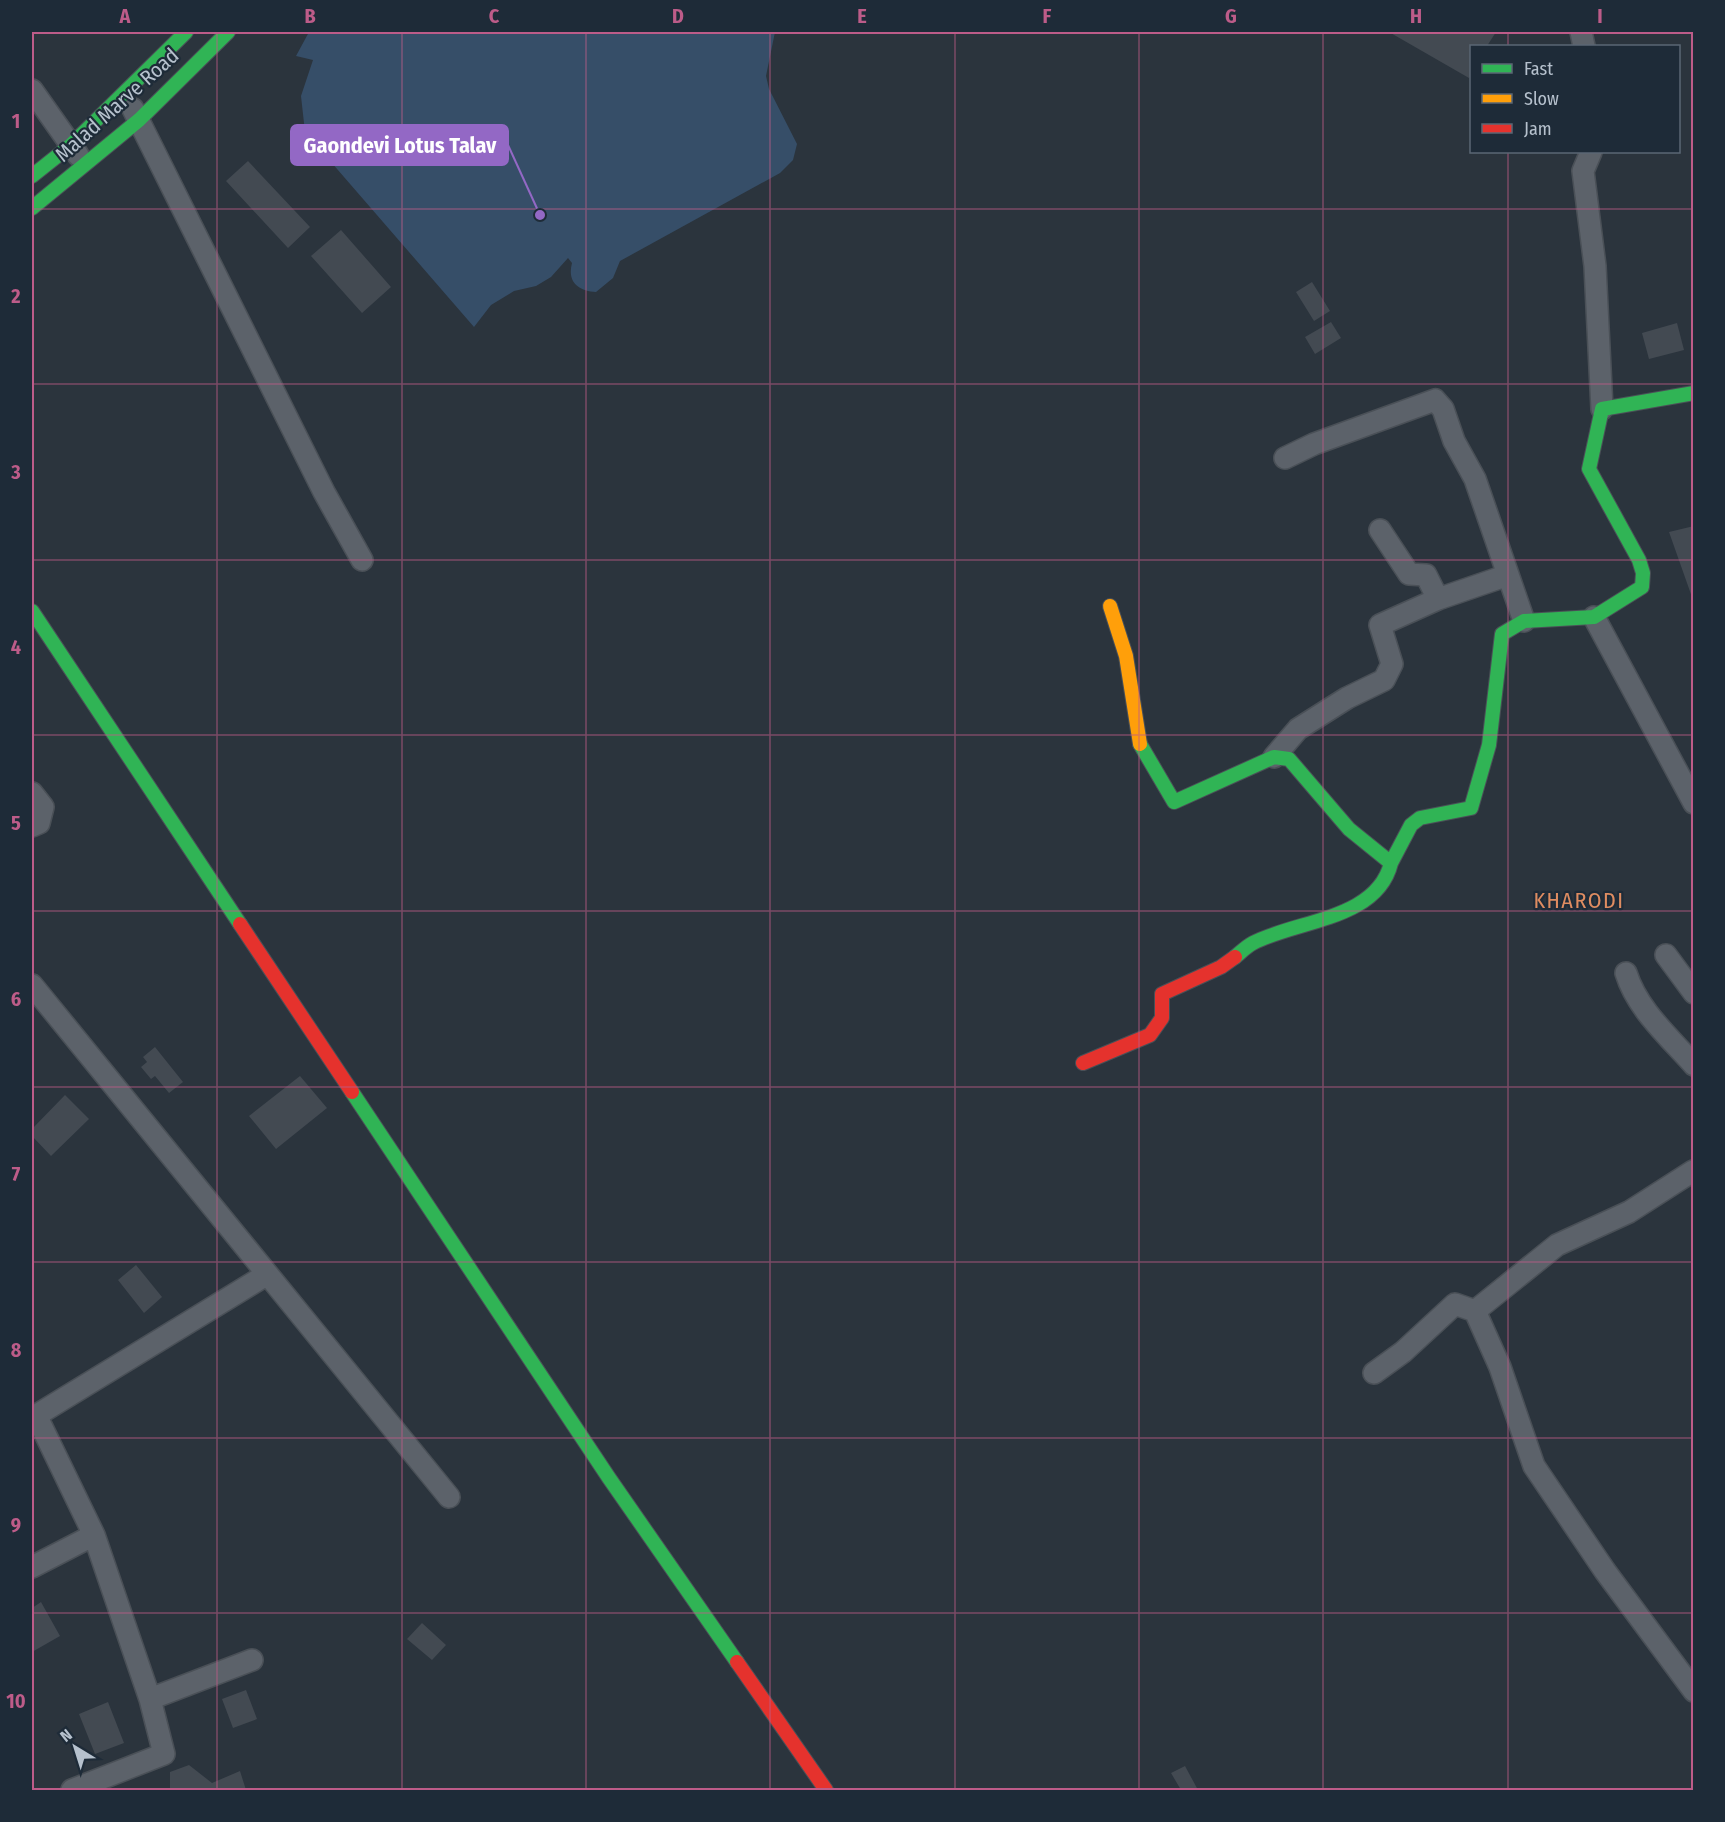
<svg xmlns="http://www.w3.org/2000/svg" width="1725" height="1822" font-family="'Fira Sans Condensed',sans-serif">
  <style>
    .water { fill: #364e68 }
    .building { fill: #434a52 }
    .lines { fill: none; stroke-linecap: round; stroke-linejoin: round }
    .street-casing { stroke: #4a5057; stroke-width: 24 }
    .fast-casing { stroke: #4a5057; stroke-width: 16 }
    .slow-casing { stroke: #4a5057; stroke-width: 16 }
    .jam-casing { stroke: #4a5057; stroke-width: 16 }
    .street { stroke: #5c626a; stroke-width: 21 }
    .fast { stroke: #30b455; stroke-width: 14 }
    .slow { stroke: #ff9f0a; stroke-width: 14 }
    .jam { stroke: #e5322d; stroke-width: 14 }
    .grid { fill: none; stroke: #bd5c89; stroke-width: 1.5; stroke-opacity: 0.55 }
    .labels { text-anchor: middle; stroke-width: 4.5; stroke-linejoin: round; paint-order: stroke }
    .street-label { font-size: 21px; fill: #b6c1cd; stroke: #1e2b38 }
    .neighbourhood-label { font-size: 22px; letter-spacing: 1.5px; fill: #de8c61; stroke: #1e2b38 }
    .leader { fill: none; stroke: #9368c5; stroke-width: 2 }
    .callout-dot { fill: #9368c5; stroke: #1e2b38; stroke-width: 2 }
    .callout { fill: #9368c5; stroke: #9368c5; stroke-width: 2 }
    .callout-label { font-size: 22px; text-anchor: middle; font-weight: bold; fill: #fff }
    .neatline { fill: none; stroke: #bd5c89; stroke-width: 2 }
    .grid-label { font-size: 20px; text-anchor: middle; font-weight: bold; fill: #bd5c89 }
  </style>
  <rect width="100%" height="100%" fill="#2b343d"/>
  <path class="water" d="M 309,32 L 775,32 L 766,76 L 769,89 L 797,144 L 793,160 L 780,173 L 620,261 L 613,278 L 596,292 C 578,291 567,282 572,263 L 568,258 L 551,277 L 536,286 L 514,291 L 491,305 L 474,327 L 305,132 L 301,96 L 313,60 L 296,56 Z"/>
  <path class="building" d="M 1389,32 L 1496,32 L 1487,46 L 1472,46 L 1472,73 L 1469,78 Z
    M 248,161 L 310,227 L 288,248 L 226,181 Z
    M 341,230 L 391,287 L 362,313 L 311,256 Z
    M 1312,282 L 1330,311 L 1314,321 L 1296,292 Z
    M 1331,322 L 1341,338 L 1315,354 L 1305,337 Z
    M 1677,323 L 1684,350 L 1649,359 L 1642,333 Z
    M 1694,526 L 1694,600 L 1693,600 L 1669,532 Z
    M 155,1047 L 183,1082 L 169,1093 L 155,1076 L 151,1079 L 141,1067 L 147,1062 L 143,1057 Z
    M 300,1076 L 327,1108 L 276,1149 L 249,1116 Z
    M 65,1095 L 89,1119 L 51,1156 L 32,1136 L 32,1129 Z
    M 136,1265 L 162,1297 L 144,1313 L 118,1280 Z
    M 41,1602 L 60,1636 L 32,1652 L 32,1608 Z
    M 422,1623 L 446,1645 L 432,1660 L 407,1639 Z
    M 246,1690 L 257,1719 L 233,1728 L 222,1699 Z
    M 108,1702 L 124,1743 L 95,1754 L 79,1714 Z
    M 189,1765 L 212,1783 L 240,1771 L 246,1790 L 170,1790 L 170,1772 Z
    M 1185,1766 L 1198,1790 L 1181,1790 L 1171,1773 Z"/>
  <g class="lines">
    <defs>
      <path id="street" d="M 1581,32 L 1584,46
        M 32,90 L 78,155
        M 133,109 L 324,492 L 362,560
        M 1591,152 L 1583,171 L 1595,266 L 1602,409
        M 1285,458 L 1314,444 L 1435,400 L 1443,409 L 1454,441 L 1475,479 L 1524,621
        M 1380,530 L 1409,574 L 1426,575 L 1438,599 L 1508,575
        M 1594,617 L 1694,803
        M 1274,757 L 1298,729 L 1347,698 L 1384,680 L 1392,664 L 1380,625 L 1438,599
        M 32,793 L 43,807 L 39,823 L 32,826
        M 1666,955 L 1694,993
        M 1626,973 C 1637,1009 1669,1037 1694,1065
        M 32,985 L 449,1497
        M 1475,1311 L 1557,1245 L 1629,1212 L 1693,1171
        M 1374,1373 L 1403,1352 L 1455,1304 L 1475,1311 L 1500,1367 L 1534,1466 L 1605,1571 L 1694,1691
        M 36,1415 L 94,1535 L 150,1699 L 164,1754 L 72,1790
        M 32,1418 L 266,1275
        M 32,1567 L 94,1535
        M 150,1699 L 252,1660"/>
      <path id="fast" d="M 32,176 L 71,145 L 186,32
        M 32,208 L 139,120 L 228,32
        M 32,611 L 240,924
        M 1140,744 L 1174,802 L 1274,757 L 1289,759 L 1349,829 L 1391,863 C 1377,920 1297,920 1253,943 C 1247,946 1241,952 1235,957
        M 1391,863 L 1411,825 L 1420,818 L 1471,808 L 1489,745 L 1502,634 L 1524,621 L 1594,617 L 1642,587 L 1643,573 L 1639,560 L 1589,469 L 1602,409 L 1694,393
        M 352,1092 L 609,1478 L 737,1662"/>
      <path id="slow" d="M 1110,606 L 1126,656 L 1140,744"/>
      <path id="jam" d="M 240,924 L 352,1092
        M 1083,1063 L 1150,1035 L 1162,1018 L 1162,994 L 1221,967 L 1235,957
        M 737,1662 L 826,1790"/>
    </defs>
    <use href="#street" class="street-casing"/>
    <use href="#fast" class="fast-casing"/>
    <use href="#slow" class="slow-casing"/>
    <use href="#jam" class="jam-casing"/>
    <use href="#street" class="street"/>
    <use href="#fast" class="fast"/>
    <use href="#slow" class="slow"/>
    <use href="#jam" class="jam"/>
  </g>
  <path class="grid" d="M 217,32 L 217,1790M 402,32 L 402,1790M 586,32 L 586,1790M 770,32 L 770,1790M 955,32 L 955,1790M 1139,32 L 1139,1790M 1323,32 L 1323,1790M 1508,32 L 1508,46M 1508,152 L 1508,1790M 32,209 L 1694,209M 32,384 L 1694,384M 32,560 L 1694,560M 32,735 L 1694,735M 32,911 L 1694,911M 32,1087 L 1694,1087M 32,1262 L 1694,1262M 32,1438 L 1694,1438M 32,1613 L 1694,1613"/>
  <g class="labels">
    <g class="street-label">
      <text transform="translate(117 105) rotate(-42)" y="7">Malad Marve Road</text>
    </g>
    <g class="neighbourhood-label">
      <text x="1579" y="908">KHARODI</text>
    </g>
  </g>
  <path class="leader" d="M540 215L508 145"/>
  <circle class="callout-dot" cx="540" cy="215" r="6"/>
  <rect class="callout" x="291" y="125" width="217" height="40" rx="6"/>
  <g class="callout-label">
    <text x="400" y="153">Gaondevi Lotus Talav</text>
  </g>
  <rect width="1725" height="1822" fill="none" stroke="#1e2b38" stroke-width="66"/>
  <rect x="1470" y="45" width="210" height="108" fill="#1e2b38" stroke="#5b6774" stroke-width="1.5"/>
  <rect x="1482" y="64" width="30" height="9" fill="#30b455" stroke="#5b6774" stroke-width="1.5"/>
  <text x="1524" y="75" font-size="18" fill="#b6c1cd">Fast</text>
  <rect x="1482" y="94" width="30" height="9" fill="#ff9f0a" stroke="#5b6774" stroke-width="1.5"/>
  <text x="1524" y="105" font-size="18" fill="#b6c1cd">Slow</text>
  <rect x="1482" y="124" width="30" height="9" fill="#e5322d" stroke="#5b6774" stroke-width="1.5"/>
  <text x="1524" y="135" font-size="18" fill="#b6c1cd">Jam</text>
  <g transform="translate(75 1747) rotate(322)" stroke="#1e2b38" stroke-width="4.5" paint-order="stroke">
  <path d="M0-4.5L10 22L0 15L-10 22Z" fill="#b6c1cd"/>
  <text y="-9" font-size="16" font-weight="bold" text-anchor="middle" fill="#b6c1cd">N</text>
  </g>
  <rect x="33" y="33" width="1659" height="1756" class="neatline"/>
  <g class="grid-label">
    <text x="125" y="23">A</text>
    <text x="310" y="23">B</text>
    <text x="494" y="23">C</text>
    <text x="678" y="23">D</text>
    <text x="862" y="23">E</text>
    <text x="1047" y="23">F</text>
    <text x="1231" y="23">G</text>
    <text x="1416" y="23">H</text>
    <text x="1600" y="23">I</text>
    <text x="16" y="128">1</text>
    <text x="16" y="303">2</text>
    <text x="16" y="479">3</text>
    <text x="16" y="654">4</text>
    <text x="16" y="830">5</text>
    <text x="16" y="1006">6</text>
    <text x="16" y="1181">7</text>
    <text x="16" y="1357">8</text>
    <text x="16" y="1532">9</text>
    <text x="16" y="1708">10</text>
  </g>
</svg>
